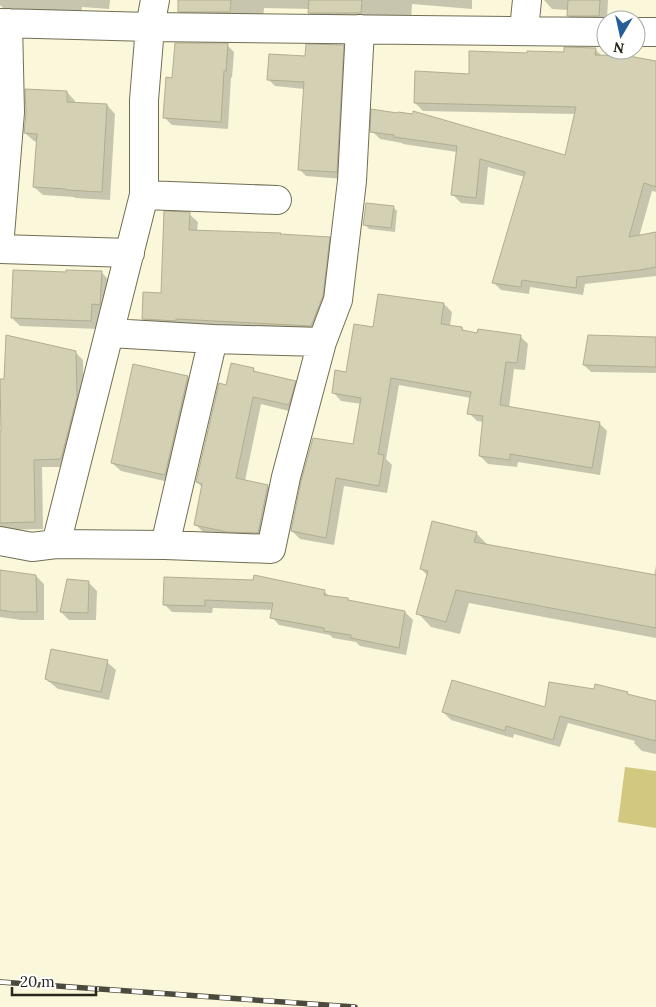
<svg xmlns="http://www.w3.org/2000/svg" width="656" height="1007" font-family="Lora,serif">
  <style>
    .green { fill: #d3c880 }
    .shadow { fill: #0003 }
    .building { fill: #d4d0b3; stroke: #b1ad91 }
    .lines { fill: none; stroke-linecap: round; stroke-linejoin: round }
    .street-casing { stroke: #726e55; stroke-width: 30 }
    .street { stroke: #fff; stroke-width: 28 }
    .rail-casing { stroke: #4c4a3c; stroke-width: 5.5 }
    .rail { stroke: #fff; stroke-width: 4; stroke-dasharray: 11; stroke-linecap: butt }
  </style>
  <rect width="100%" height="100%" fill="#fbf7da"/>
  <path class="green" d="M 625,767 L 656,771 L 656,828 L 618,822 Z"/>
  <path class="shadow" d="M 0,0 L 110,0 L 109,9 L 82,7 L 81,17 L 8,13 L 0,5 Z
    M 179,0 L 472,0 L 472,9 L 412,4 L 411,21 L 317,21 L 309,13 L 309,9 L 264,8 L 263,18 L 187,19 L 179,11 Z
    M 544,0 L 608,0 L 607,20 L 576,23 L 568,15 L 568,10 L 552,9 Z
    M 227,45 L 234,52 L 232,78 L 231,77 L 228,129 L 172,125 L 165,118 L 173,79 Z
    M 343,46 L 350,53 L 344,179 L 306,176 L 299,169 L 304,89 L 275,86 L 268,79 L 306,58 Z
    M 595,49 L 603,57 L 656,62 L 656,192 L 652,191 L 639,237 L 656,233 L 656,276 L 585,284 L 583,295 L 530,287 L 529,294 L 501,290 L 493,282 L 525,177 L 488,167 L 484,205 L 461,203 L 453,195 L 457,152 L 403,144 L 402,143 L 380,139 L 372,131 L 566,157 L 576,114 L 423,111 L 415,103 L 470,75 L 528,54 L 565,53 Z
    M 67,92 L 75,101 L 75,103 L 107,105 L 115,114 L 110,200 L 75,198 L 74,197 L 43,195 L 34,187 L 37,142 L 34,141 L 25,133 Z
    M 393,207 L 397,211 L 395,232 L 369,229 L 365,225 Z
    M 189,214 L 198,222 L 197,231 L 329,238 L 338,246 L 320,334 L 152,327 L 143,319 L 162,294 Z
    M 101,272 L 110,281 L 108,313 L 100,312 L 99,329 L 20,326 L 12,318 L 67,274 Z
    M 444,304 L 452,312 L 450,326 L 462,328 L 466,333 L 520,336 L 528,344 L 525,370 L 514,369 L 509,408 L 599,423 L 607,431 L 600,475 L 518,462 L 517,467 L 488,464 L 480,456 L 483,422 L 477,421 L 469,413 L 471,398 L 399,385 L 386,459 L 392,465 L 387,493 L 344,486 L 334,545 L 300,539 L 292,531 L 354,446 L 362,404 L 341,401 L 333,392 L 347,374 L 374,329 Z
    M 656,338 L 656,373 L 591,372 L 584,365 Z
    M 75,352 L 83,360 L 84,406 L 69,467 L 42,467 L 43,529 L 0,530 L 0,433 L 2,433 L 5,380 Z
    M 253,369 L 257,373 L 295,382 L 303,390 L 297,413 L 261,404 L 245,481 L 268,486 L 276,494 L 266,540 L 236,539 L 203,532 L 195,524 L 203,488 L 197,482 L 227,386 Z
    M 188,377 L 196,386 L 173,483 L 121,471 L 112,463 Z
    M 476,533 L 489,546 L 654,576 L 656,565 L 656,638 L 469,603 L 460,634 L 431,627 L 418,613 L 428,576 L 421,569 Z
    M 0,572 L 36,576 L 44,584 L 44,620 L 21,620 L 0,617 Z
    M 165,579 L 324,591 L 330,597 L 348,599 L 350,602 L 405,612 L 413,620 L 406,655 L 360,646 L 356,642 L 333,638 L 330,635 L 279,625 L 272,617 L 273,610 L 213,608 L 212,613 L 172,612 L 164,604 Z
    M 88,582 L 97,591 L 96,620 L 69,620 L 61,612 Z
    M 107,662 L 116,670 L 109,700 L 58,689 L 46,679 Z
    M 656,702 L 656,754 L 642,751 L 634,743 L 635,741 L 568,723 L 560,747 L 514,734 L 513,738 L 451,720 L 443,712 L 546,708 Z"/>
  <path class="building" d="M 178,0 L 231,0 L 230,12 L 178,12 Z
    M 309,0 L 362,0 L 361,13 L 308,13 Z
    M 568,0 L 600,0 L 599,16 L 567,16 Z
    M 175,43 L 228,43 L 226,71 L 224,71 L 221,122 L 163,118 L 166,77 L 172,78 Z
    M 306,44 L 344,45 L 337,172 L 298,170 L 304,82 L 267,80 L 269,54 L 305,56 Z
    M 564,47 L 596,48 L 595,55 L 629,56 L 656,61 L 656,187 L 644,183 L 629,237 L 656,232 L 656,267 L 640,270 L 577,277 L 576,288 L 522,280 L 521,287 L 492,283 L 525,172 L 480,159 L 476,198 L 451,195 L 457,146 L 394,137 L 394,135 L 370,132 L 371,109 L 397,113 L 398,112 L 413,114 L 413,111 L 565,155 L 576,107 L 414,103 L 415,71 L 469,74 L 469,51 L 527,53 L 527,51 L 564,52 Z
    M 25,89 L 67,91 L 67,102 L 107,104 L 102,192 L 66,190 L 66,189 L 33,187 L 37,134 L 24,133 L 26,112 Z
    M 366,203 L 394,206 L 391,228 L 363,225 Z
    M 164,211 L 190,212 L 189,230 L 281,233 L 280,234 L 330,237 L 323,296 L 311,326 L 176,319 L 176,321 L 142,319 L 143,292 L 161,293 Z
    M 13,270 L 66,272 L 66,270 L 102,271 L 100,305 L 92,304 L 91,321 L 11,318 Z
    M 378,294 L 444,303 L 441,324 L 462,327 L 462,330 L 477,333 L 478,329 L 521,335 L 517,363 L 506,362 L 500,405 L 600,422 L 592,468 L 510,454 L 510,460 L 479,456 L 483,416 L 467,414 L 471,392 L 391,378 L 378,454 L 384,455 L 379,486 L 336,478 L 326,538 L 291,531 L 301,481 L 313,438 L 353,444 L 361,398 L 332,393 L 335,370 L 346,372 L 354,324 L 373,327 Z
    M 6,335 L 76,351 L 77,397 L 61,459 L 34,460 L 35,522 L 0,523 L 0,431 L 1,431 L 0,379 L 4,379 Z
    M 588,335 L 656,337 L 656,367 L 583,365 Z
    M 231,363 L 254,368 L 253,371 L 296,381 L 289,405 L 253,397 L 236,478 L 268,485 L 258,533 L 227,532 L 194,525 L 202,484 L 196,482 L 219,383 L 226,385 Z
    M 133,364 L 188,376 L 165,475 L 111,463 Z
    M 432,521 L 477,532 L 474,542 L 656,575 L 656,628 L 456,590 L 446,622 L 416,614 L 428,571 L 420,569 Z
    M 0,570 L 36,575 L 37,612 L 12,612 L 0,610 Z
    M 254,575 L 325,590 L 324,595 L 348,598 L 348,600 L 405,611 L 399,648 L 351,638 L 351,635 L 324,631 L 324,628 L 270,618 L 273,603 L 205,600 L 205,606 L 163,605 L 164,577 L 253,580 Z
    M 67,579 L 89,581 L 88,613 L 60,612 Z
    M 51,649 L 108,660 L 101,692 L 48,681 L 48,680 L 45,679 Z
    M 452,680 L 545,707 L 549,682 L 594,689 L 595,684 L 628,692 L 627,694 L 656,701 L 656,741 L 560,716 L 553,740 L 506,726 L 505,731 L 442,712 Z"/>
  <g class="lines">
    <defs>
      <path id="street" d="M 0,23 L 150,27 L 606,32
        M 524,30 L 527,0
        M 636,32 L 656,32
        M 144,195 L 277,200
        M 0,235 L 10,112 L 8,23
        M 0,249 L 130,253
        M 322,342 L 338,300 L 352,181 L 360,29
        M 0,541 L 32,547 L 56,544 L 165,545 L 213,339 L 110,333
        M 56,544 L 144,195 L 144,100 L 150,27 L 155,0
        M 165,545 L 271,549 L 286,477 L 322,342 L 213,339"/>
    </defs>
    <use href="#street" class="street-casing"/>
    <use href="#street" class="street"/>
    <defs>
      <path id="rail" d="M 0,982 L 355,1007"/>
    </defs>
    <use href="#rail" class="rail-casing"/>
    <use href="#rail" class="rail"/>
  </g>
  <g transform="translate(621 35) rotate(189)"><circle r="24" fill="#ffffff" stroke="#a9a9a4"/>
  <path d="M0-4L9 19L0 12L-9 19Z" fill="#265f97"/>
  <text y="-8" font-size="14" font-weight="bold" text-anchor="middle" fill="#29271c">N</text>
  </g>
  <path d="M12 987v8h84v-8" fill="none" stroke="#29271c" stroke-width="2.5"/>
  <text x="20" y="987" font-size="15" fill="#29271c" stroke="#ffffff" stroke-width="4" paint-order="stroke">20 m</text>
</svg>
